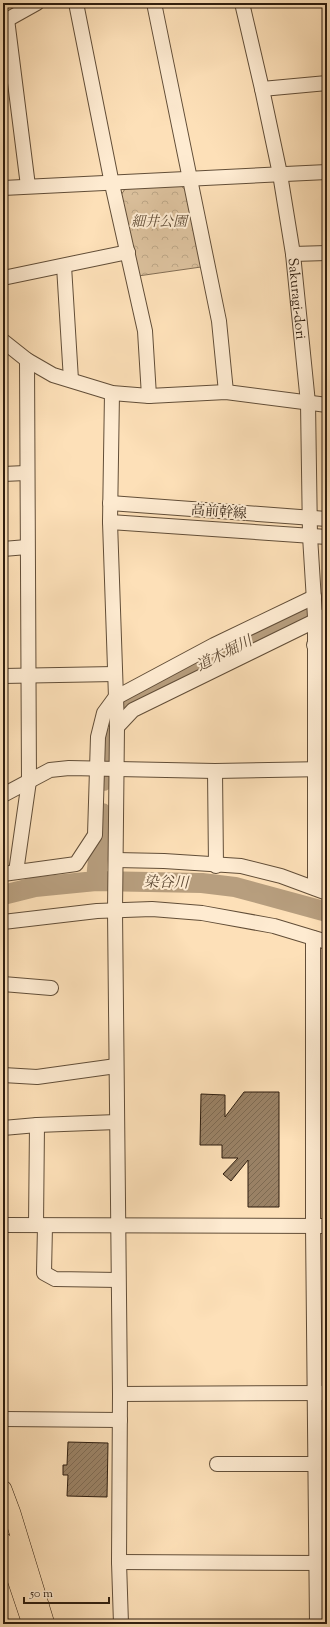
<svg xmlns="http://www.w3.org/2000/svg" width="330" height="1627" font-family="'Sorts Mill Goudy','Noto Serif JP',serif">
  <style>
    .forest { fill: url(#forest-crowns); stroke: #846e54 }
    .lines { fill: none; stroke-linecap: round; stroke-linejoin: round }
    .river { stroke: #b79e7e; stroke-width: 20 }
    .building { fill: url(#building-hatch); stroke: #2e1d0e }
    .minor-casing { stroke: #624e38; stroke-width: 16 }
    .major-casing { stroke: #2e1d0e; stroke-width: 18 }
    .minor { stroke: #feebd1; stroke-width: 14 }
    .major { stroke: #fde0b8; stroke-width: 17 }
    .labels { text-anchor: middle; stroke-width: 4; stroke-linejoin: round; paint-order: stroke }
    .park-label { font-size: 14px; font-style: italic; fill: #624e38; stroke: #feebd1 }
    .street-label { font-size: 14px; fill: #2e1d0e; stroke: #feebd1 }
    .water-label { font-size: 15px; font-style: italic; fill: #5e4a35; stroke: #feebd1 }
  </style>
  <defs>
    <pattern id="forest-crowns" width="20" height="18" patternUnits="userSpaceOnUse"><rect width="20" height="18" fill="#dabf9b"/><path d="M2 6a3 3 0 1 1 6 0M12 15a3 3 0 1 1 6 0" fill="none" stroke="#bba484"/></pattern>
    <pattern id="building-hatch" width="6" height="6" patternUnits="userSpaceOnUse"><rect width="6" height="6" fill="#9a8266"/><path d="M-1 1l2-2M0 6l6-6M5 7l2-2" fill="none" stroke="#7e6a52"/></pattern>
  </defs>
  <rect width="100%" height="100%" fill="#fde0b8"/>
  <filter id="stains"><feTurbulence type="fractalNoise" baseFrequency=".005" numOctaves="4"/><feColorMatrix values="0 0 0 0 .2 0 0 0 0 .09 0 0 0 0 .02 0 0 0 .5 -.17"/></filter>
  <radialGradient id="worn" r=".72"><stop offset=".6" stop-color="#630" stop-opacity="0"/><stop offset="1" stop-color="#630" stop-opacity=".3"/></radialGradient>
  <path class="forest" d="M 180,185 L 187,191 L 201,267 L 138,276 L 121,195 L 125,189 Z"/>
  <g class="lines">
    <path class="river" d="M 122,707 L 127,702 L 327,601
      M 103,781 L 105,737
      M 96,881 L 102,813
      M 3,895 L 35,887 L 96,881 L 202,883 L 235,887 L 327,912"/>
  </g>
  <path class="building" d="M 244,1092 L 279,1092 L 279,1207 L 248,1207 L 248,1160 L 231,1181 L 223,1174 L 238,1158 L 222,1158 L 222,1145 L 200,1145 L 201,1094 L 225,1095 L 225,1117 Z
    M 68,1442 L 108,1443 L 107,1497 L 67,1496 L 68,1475 L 63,1475 L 63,1465 L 67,1465 Z"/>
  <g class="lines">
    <defs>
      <g id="minor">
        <path d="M 76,3 L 112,184 L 145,331 L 149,396"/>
        <path d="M 154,3 L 219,321 L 226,392"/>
        <path id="s1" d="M 242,3 L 262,89 L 280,174 L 293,254 L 308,403 L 310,536 L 315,617 L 315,888"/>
        <path d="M 7,19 L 28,186"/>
        <path d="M 3,22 L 37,3"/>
        <path d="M 262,89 L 327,83"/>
        <path d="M 3,188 L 327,172"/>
        <path d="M 293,254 L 327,253"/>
        <path d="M 64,266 L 71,380"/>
        <path d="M 3,278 L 128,252"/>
        <path d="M 3,341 L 27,360 L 53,375 L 112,393 L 149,396 L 226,392 L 327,405"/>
        <path d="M 112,393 L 110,522 L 117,727 L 115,911 L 120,1394 L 119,1562 L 121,1624"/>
        <path d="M 3,474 L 26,473"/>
        <path d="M 110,503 L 327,519"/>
        <path d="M 110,522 L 327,537"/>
        <path d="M 3,549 L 27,547"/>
        <path d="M 314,645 L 327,645"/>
        <path d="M 3,676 L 115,674"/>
        <path d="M 117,727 L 133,710 L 327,615"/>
        <path d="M 215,771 L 216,866"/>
        <path d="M 3,795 L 50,770 L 69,768 L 215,771 L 327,769"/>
        <path d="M 116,860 L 164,861 L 241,866 L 281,876 L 327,893"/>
        <path d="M 16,872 L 29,781 L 27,360"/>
        <path d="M 3,874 L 76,864 L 95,835 L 98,737 L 104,713 L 115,698 L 214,645 L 314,597"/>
        <path d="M 3,922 L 97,911 L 152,909 L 202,913 L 274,926 L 327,942"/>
        <path d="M 313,938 L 313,1226 L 317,1624"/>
        <path d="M 3,984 L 51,988"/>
        <path d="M 3,1075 L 37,1077 L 116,1066"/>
        <path d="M 3,1128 L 37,1125 L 117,1122"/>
        <path d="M 3,1225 L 327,1226"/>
        <path d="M 36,1225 L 37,1125"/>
        <path d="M 45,1226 L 44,1273 L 55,1279 L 118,1280"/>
        <path d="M 120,1394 L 327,1393"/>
        <path d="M 3,1419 L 120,1420"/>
        <path d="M 217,1464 L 314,1464"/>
        <path d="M 119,1562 L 327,1563"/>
      </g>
      <path id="major" d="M 3,1489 L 12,1513 L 46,1624
        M 3,1541 L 31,1624"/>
    </defs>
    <use href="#minor" class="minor-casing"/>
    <use href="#major" class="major-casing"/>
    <use href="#minor" class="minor"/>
    <use href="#major" class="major"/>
  </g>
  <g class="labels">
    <g class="park-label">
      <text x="159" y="226">細井公園</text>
    </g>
    <g class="street-label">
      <text dy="5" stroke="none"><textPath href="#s1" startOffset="301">Sakuragi-dori</textPath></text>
      <text transform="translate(219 511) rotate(4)" y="5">高前幹線</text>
    </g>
    <g class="water-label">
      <text transform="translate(224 653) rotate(-27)" y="5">道木堀川</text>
      <text transform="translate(166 882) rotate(1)" y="5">染谷川</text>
    </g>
  </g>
  <rect width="330" height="1627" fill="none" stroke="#fde0b8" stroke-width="16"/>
  <rect x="4" y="4" width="322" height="1619" fill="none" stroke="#2e1d0e" stroke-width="2"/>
  <rect x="8" y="8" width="314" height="1611" fill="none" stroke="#2e1d0e"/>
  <path d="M24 1597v6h85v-6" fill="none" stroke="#2e1d0e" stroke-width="2"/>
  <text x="30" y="1597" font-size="12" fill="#2e1d0e" stroke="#feebd1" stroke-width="3" paint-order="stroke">50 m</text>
  <rect width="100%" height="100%" filter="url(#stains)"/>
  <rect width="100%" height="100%" fill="url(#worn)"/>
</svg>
